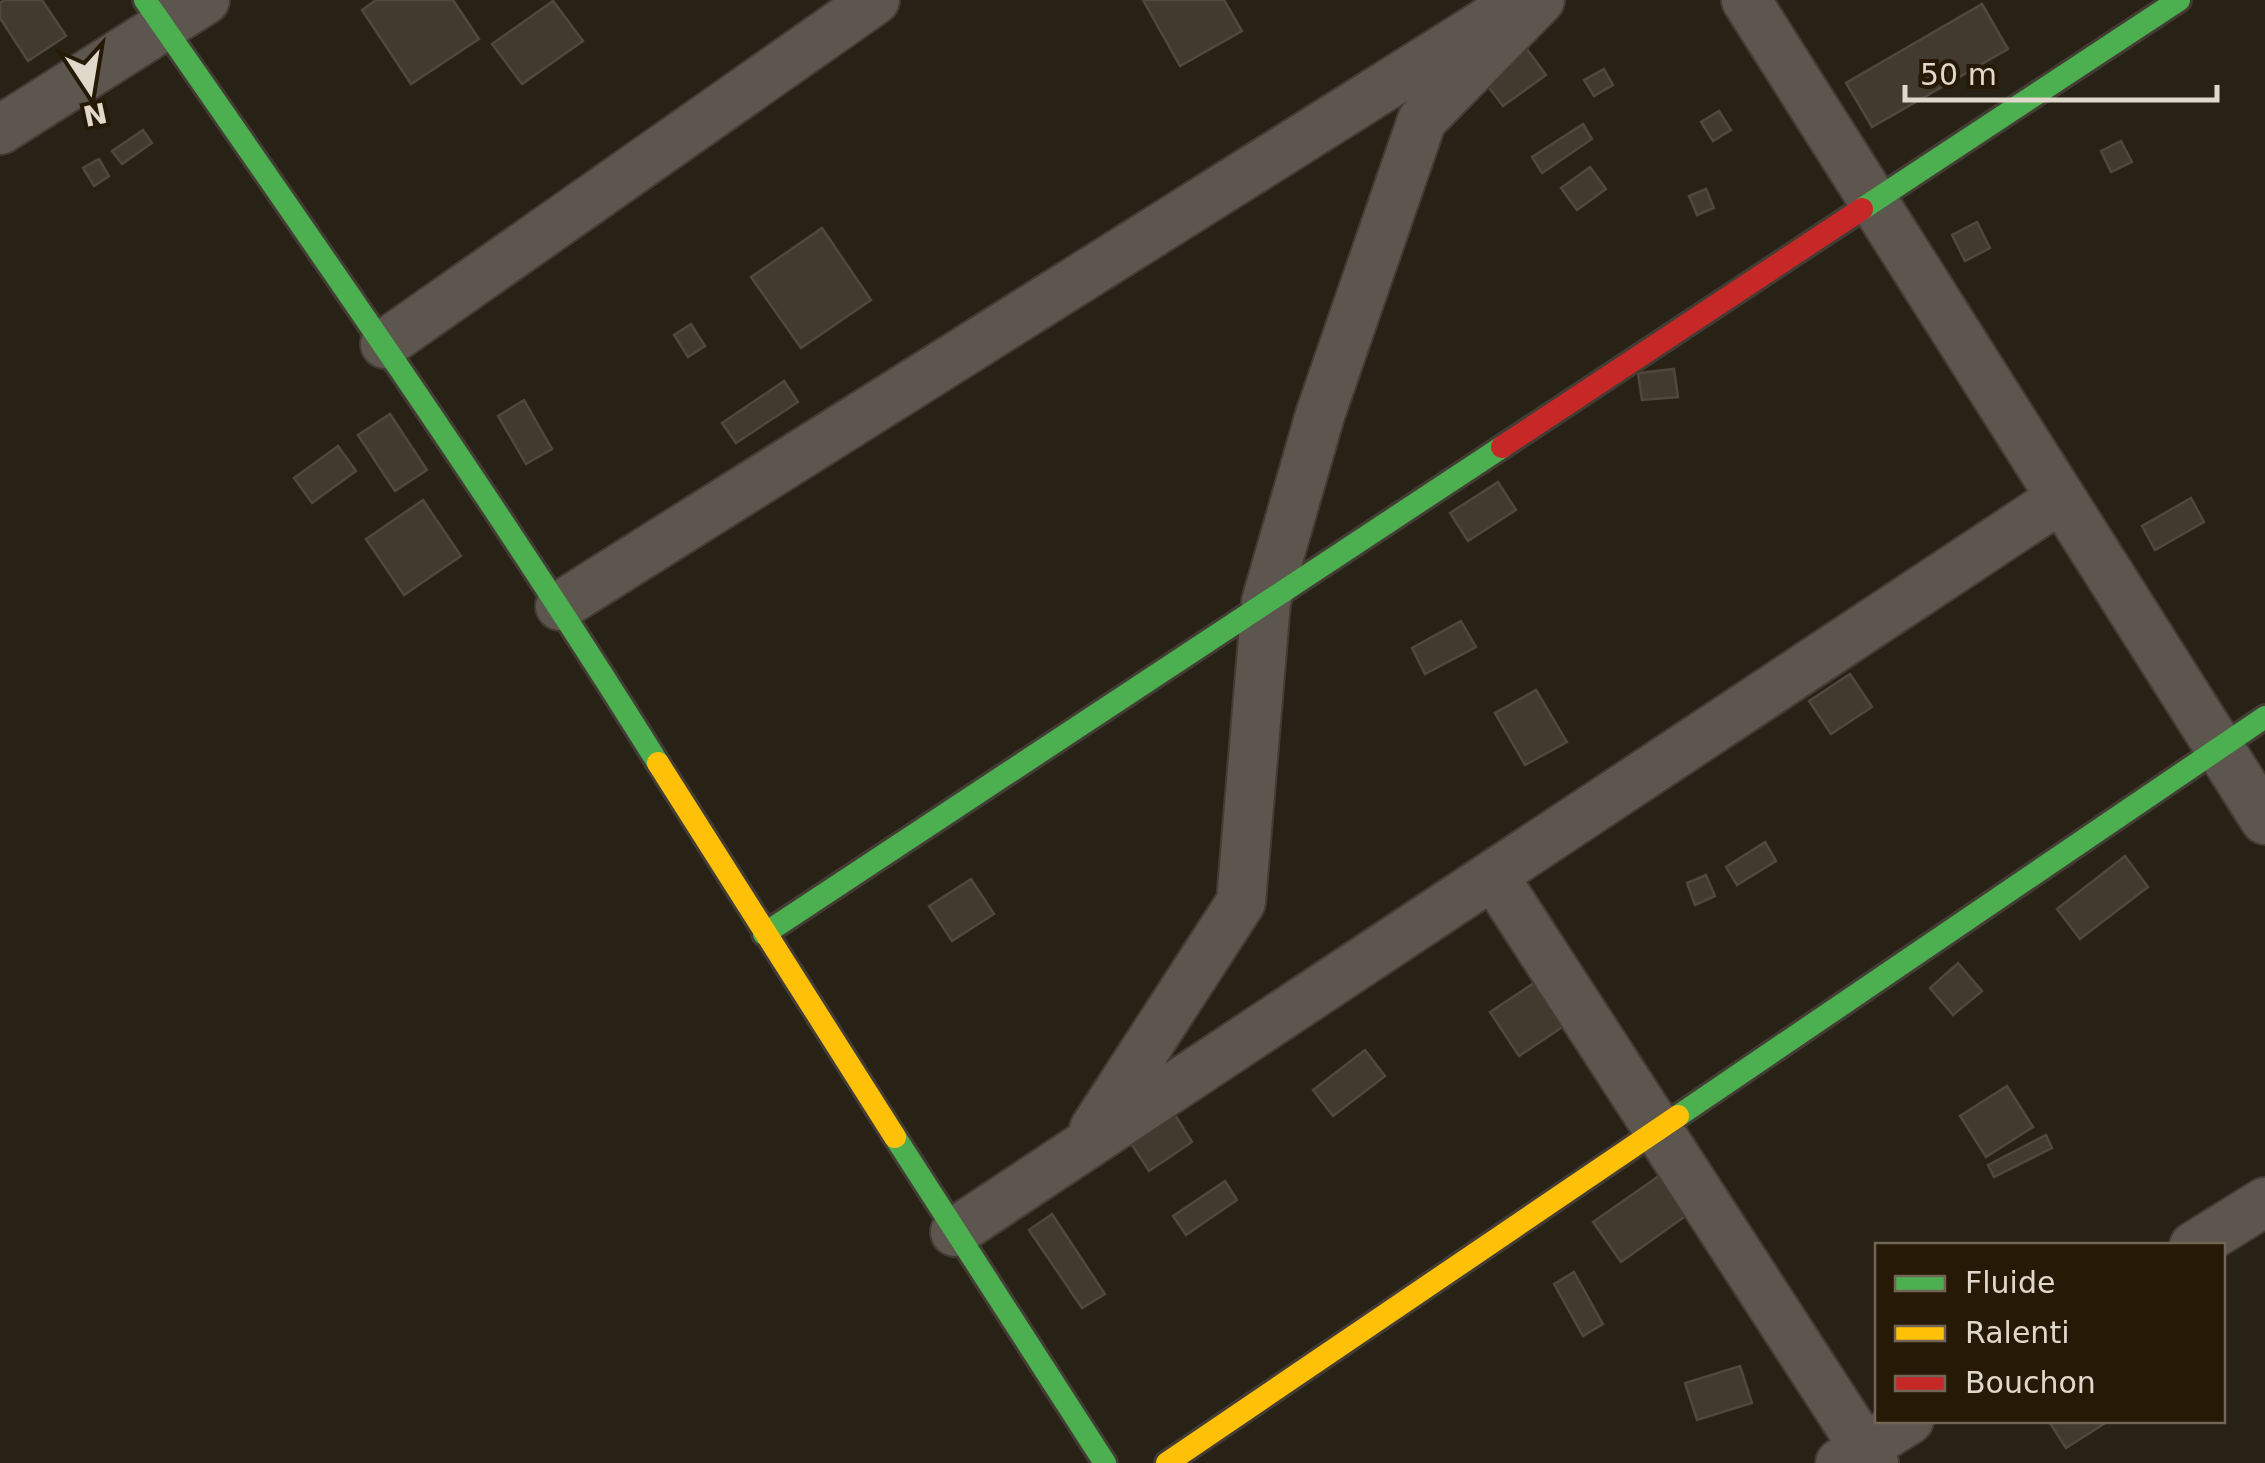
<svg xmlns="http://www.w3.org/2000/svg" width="2265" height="1463" font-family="'DejaVu Sans',sans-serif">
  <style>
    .building { fill: #423a2e; stroke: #4e483e; stroke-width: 2.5 }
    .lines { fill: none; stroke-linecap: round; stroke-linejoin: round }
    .street-casing { stroke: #433c34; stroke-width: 52 }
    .fast-casing { stroke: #433c34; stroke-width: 28 }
    .slow-casing { stroke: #433c34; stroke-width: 28 }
    .jam-casing { stroke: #433c34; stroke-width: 28 }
    .street { stroke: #5c564e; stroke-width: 48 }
    .fast { stroke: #4caf50; stroke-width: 22 }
    .slow { stroke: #ffc107; stroke-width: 22 }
    .jam { stroke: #c62828; stroke-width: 22 }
  </style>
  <rect width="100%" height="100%" fill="#282116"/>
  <path class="building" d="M 5,0 L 42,0 L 66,36 L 28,61 L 0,18 L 0,3 Z
    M 376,0 L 453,0 L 479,39 L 411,84 L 362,10 Z
    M 1143,0 L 1224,0 L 1242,31 L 1180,66 Z
    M 553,1 L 583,41 L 522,84 L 492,44 Z
    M 1982,4 L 2008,49 L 1872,127 L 1846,83 Z
    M 1521,41 L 1546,75 L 1503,106 L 1477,72 Z
    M 1604,69 L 1613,85 L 1594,96 L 1584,80 Z
    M 1719,111 L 1731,130 L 1713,141 L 1701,122 Z
    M 1583,124 L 1592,139 L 1542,173 L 1532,157 Z
    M 143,130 L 152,143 L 122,164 L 112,151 Z
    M 2121,141 L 2132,162 L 2111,172 L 2101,151 Z
    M 99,159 L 109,176 L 94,186 L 83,168 Z
    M 1590,167 L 1606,189 L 1577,210 L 1561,188 Z
    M 1706,189 L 1714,208 L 1697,215 L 1689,196 Z
    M 1977,222 L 1990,248 L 1965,261 L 1952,235 Z
    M 822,228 L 871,300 L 801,348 L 751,277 Z
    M 691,324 L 705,346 L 688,357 L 674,335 Z
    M 1674,369 L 1678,397 L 1642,400 L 1638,373 Z
    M 784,381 L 798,402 L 736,443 L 722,423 Z
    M 524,400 L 552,449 L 526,464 L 498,416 Z
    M 390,414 L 427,470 L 395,491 L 358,435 Z
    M 338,446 L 356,471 L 312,503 L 294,478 Z
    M 1498,482 L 1516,510 L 1468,541 L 1450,513 Z
    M 2191,498 L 2204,522 L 2155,550 L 2142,526 Z
    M 423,500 L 461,556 L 404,595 L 366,539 Z
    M 1461,621 L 1476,647 L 1425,674 L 1412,648 Z
    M 1850,674 L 1872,707 L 1831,734 L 1809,701 Z
    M 1536,690 L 1567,742 L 1525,765 L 1495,713 Z
    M 1765,842 L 1776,861 L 1737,885 L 1726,867 Z
    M 2125,856 L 2148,887 L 2080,939 L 2057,909 Z
    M 1706,875 L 1715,896 L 1695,905 L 1687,883 Z
    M 971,879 L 994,914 L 952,941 L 929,906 Z
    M 1958,963 L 1982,991 L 1953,1015 L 1930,988 Z
    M 1540,979 L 1570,1022 L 1519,1056 L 1490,1012 Z
    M 1365,1050 L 1385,1076 L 1333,1116 L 1313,1090 Z
    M 2007,1086 L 2033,1127 L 1986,1157 L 1960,1116 Z
    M 1167,1102 L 1192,1142 L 1149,1171 L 1123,1131 Z
    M 2046,1135 L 2052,1148 L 1994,1177 L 1988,1165 Z
    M 1666,1171 L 1694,1210 L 1621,1262 L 1593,1222 Z
    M 1225,1181 L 1237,1200 L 1186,1235 L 1173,1216 Z
    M 1052,1214 L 1105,1294 L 1082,1308 L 1029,1230 Z
    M 1574,1272 L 1603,1324 L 1583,1336 L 1554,1284 Z
    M 1740,1366 L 1752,1403 L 1697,1420 L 1685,1383 Z
    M 2048,1420 L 2110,1420 L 2066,1448 Z"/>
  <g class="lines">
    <defs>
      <path id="street" d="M 1746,0 L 2265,820
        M 0,130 L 205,0
        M 385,344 L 875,0
        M 560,606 L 1500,14
        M 1493,875 L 1874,1463
        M 1094,1129 L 1241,902 L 1266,602 L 1320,415 L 1422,120 L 1540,0
        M 955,1232 L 2061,498
        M 2194,1246 L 2265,1202
        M 1840,1463 L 1909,1420"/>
      <path id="fast" d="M 145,0 C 320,252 496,503 658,763
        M 1862,209 L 2179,0
        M 764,934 L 1502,447
        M 1678,1116 L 2265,717
        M 895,1137 L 1105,1463"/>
      <path id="slow" d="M 658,763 L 895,1137
        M 1167,1463 L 1678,1116"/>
      <path id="jam" d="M 1502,447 L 1862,209"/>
    </defs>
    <use href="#street" class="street-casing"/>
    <use href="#fast" class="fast-casing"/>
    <use href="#slow" class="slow-casing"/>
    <use href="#jam" class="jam-casing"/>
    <use href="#street" class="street"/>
    <use href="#fast" class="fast"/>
    <use href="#slow" class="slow"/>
    <use href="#jam" class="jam"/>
  </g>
  <rect x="1875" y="1243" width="350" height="180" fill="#261905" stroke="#716555" stroke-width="2.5"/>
  <rect x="1895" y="1276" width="50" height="15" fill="#4caf50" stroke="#716555" stroke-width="2.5"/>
  <text x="1965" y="1293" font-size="30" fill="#e1d8cc">Fluide</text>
  <rect x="1895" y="1326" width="50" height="15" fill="#ffc107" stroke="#716555" stroke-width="2.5"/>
  <text x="1965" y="1343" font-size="30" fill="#e1d8cc">Ralenti</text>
  <rect x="1895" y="1376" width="50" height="15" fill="#c62828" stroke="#716555" stroke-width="2.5"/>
  <text x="1965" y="1393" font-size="30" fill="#e1d8cc">Bouchon</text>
  <g transform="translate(90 90) rotate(168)" stroke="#261905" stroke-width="8" paint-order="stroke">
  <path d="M0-8L18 38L0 25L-18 38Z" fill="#e1d8cc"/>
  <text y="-15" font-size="28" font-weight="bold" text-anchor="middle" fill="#e1d8cc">N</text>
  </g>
  <path d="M1905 85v15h312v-15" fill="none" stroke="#e1d8cc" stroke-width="5"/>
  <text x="1920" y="85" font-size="30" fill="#e1d8cc" stroke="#261905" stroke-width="8" paint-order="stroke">50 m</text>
</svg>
